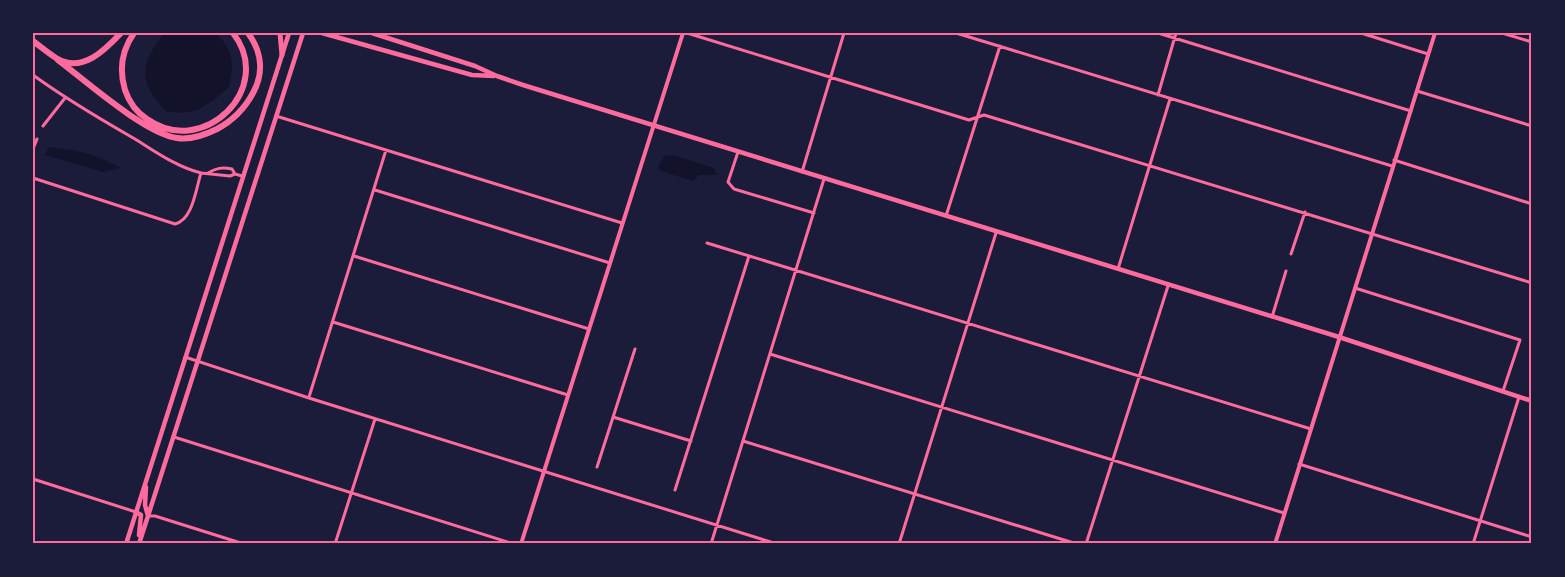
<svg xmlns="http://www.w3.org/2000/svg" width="1565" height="577" font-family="'Space Grotesk',sans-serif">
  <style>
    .water { fill: #12122b }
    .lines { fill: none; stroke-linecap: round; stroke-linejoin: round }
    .minor { stroke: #ff6b9d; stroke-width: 3 }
    .tertiary { stroke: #ff6b9d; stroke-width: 4 }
    .secondary { stroke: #ff6b9d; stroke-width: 4.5 }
    .primary { stroke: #ff6b9d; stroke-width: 5 }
    .motorway { stroke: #ff6b9d; stroke-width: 6 }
    .neatline { fill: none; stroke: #ff6b9d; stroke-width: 2 }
  </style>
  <rect width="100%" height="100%" fill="#1b1b3a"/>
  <path class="water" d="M 165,33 L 215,33 C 234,49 234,65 229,87 C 208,105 196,117 166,111 C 137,81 140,63 165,33 Z
    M 49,147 C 81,151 92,153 121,168 L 103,172 L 45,155 Z
    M 673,155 L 714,168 L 717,175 L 699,175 L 693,181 L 661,171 L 658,167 L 664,156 Z"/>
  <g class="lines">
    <path class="minor" d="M 687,33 L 969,120 L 984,115 L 1532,283
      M 956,33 L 1392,166
      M 1158,33 L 1411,111
      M 1361,33 L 1428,54
      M 1502,33 L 1532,42
      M 33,75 C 66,99 100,119 135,139 C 156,152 177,167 201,173 C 196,188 193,220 175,224 L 33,178
      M 1417,91 L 1532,126
      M 1158,95 L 1176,33
      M 276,116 L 622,223
      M 43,126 L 65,98
      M 33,149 L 37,139
      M 738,152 L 728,182 L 734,189 L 814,213
      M 1394,160 L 1532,204
      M 802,172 L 844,33
      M 201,173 L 230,176 L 235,174
      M 208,173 C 216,168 222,167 232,169 L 235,174 L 242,176
      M 375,190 L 610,263
      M 946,216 L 1000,46
      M 707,243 L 1311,429
      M 1291,254 L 1305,212
      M 354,256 L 589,329
      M 1118,269 L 1170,99
      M 1355,288 L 1520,340 L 1503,391
      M 1272,317 L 1286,271
      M 333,322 L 568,395
      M 770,354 L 1284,513
      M 185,357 L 309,398 L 777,544
      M 309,397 L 386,150
      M 613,417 L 691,441
      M 174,437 L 514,544
      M 743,441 L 1077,544
      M 1299,464 L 1532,537
      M 597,467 L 635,349
      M 33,479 L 136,512
      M 675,490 L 749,256
      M 148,516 L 155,516 L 244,544
      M 335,544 L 375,419
      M 711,544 L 824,179
      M 899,544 L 996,233
      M 1086,544 L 1168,286
      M 1473,544 L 1519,397"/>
    <path class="tertiary" d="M 521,544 L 683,33
      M 1275,544 L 1435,33"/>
    <path class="secondary" d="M 322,33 L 472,75 L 494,76
      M 372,33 L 475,66 L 497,76 L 523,85 L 1339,337 L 1532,401
      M 146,487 L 145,505 L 148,516
      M 136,512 L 141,515 L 139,535
      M 126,544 L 289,33
      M 139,544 L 303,33"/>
    <path class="primary" d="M 280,33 L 282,55"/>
    <path class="motorway" d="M 134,33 C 122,50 119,70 125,90 C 129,102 136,112 147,119 C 203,159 276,88 233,33
      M 33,41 C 41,47 48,53 56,58 C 82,74 105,50 121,33
      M 58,60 C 86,81 144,133 177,138 C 190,140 205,135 217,129 C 232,121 245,108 253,93 C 264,73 262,52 248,33"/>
  </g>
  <rect width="1565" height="577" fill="none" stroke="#1b1b3a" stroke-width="69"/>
  <rect x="34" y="34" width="1496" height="508" class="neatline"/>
</svg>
